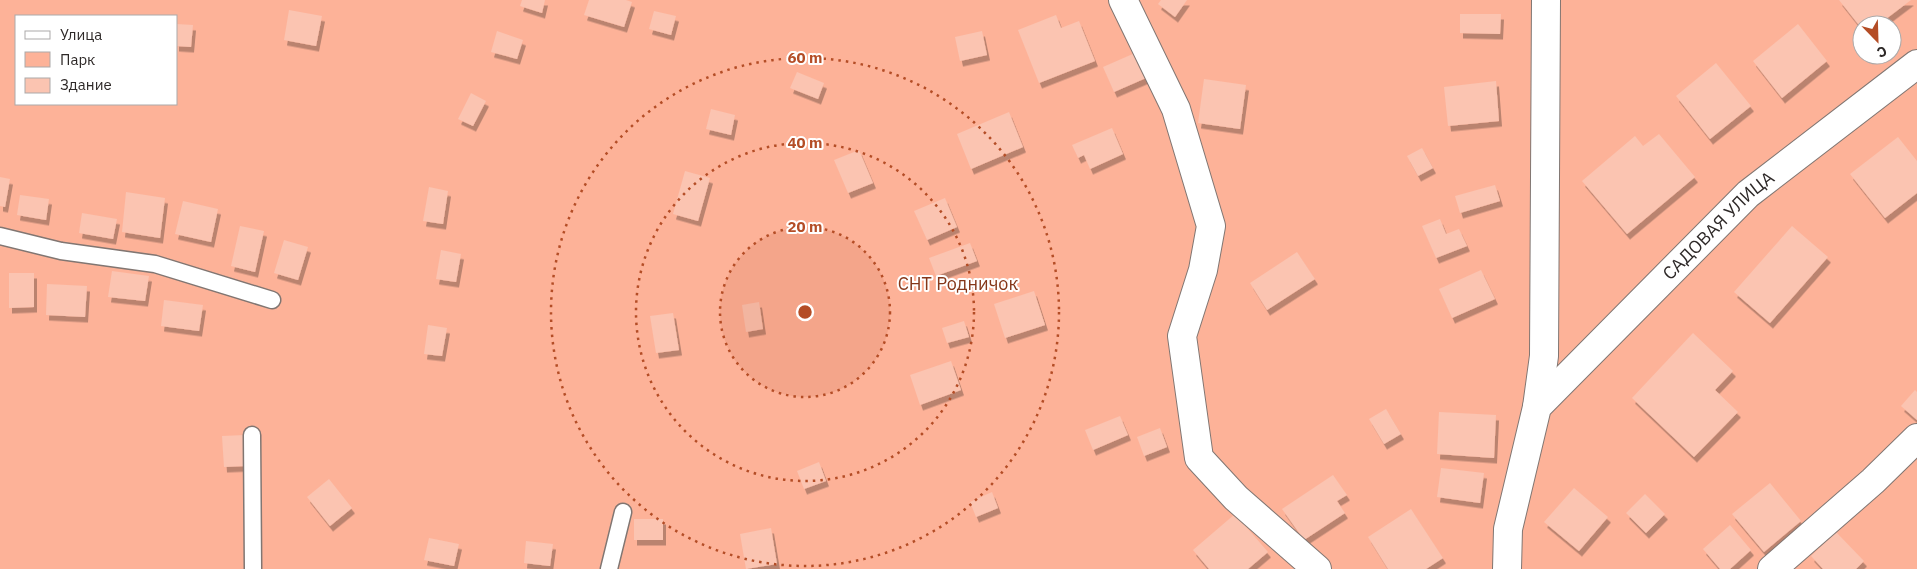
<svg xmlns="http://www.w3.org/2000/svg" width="1917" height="569" font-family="'IBM Plex Sans',sans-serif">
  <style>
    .green { fill: #fdb298; fill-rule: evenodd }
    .building { fill: #fbc4b1; filter: url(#shadow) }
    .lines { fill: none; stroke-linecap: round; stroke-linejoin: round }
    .lane-casing { stroke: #817672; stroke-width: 19 }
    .street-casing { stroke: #817672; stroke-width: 30 }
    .lane { stroke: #fff; stroke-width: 16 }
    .street { stroke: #fff; stroke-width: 28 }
    .ring { fill: none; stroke: #b44d26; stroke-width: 2.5; stroke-dasharray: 2.5 5 }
    .labels { text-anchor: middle; stroke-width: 4; stroke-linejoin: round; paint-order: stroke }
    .street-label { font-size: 18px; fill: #2e2928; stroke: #fff }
    .park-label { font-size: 18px; fill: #853719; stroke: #fff }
    .centre { fill: #b44d26; stroke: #fff; stroke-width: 2.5 }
    .ring-label { font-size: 15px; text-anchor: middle; font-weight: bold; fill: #b44d26; stroke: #fff; stroke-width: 4; stroke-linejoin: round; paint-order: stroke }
  </style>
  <defs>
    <filter id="shadow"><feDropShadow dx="3" dy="5.5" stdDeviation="0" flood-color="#0004"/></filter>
  </defs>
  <rect width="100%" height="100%" fill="#fdf0ec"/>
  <path class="green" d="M 0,0 L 1917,0 L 1917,569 L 0,569 ZM 16,16 L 176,16 L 176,104 L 16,104 ZM 1862,25 L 1892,25 L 1892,55 L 1862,55 Z"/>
  <path class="building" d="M 522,0 L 545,0 L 542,13 L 520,6 Z
    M 589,0 L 626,0 L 632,2 L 624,27 L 584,15 Z
    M 1161,0 L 1187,0 L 1175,17 L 1158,4 Z
    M 1839,0 L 1911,0 L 1878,25 L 1862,25 L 1862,29 Z
    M 289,10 L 322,16 L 316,46 L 284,40 Z
    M 654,11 L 676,16 L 671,35 L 649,29 Z
    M 1460,14 L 1501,14 L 1500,34 L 1460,33 Z
    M 1056,15 L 1061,28 L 1079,21 L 1095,61 L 1039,83 L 1018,30 Z
    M 176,24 L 193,25 L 191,47 L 176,46 Z
    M 1798,24 L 1827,61 L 1782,98 L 1753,61 Z
    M 497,31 L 523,40 L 517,59 L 491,52 Z
    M 982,31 L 987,55 L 960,61 L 955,37 Z
    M 1135,53 L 1146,78 L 1114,92 L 1103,67 Z
    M 1716,63 L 1751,106 L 1710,139 L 1676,96 Z
    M 797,72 L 824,83 L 818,99 L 790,88 Z
    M 1204,79 L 1246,85 L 1240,129 L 1198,123 Z
    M 1496,81 L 1499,121 L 1448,126 L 1444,87 Z
    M 471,93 L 486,101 L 473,126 L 458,119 Z
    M 711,109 L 735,115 L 731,135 L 706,129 Z
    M 1009,112 L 1023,147 L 971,169 L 957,134 Z
    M 1112,128 L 1123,154 L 1090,169 L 1084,155 L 1078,158 L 1072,145 Z
    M 1659,134 L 1695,177 L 1627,234 L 1582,181 L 1635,136 L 1643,146 Z
    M 1898,137 L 1917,161 L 1917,193 L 1885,218 L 1850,174 Z
    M 1422,148 L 1433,168 L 1418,176 L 1407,156 Z
    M 859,150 L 873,183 L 848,193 L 834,160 Z
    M 685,171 L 710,178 L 698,221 L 673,214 Z
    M 0,177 L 10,179 L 5,207 L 0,206 Z
    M 1495,185 L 1500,201 L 1460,213 L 1455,196 Z
    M 429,187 L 448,191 L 443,224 L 423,221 Z
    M 126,192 L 165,198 L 160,238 L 122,232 Z
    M 20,195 L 49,199 L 46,220 L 17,215 Z
    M 945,198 L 957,227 L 927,240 L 914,211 Z
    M 183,201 L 218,209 L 211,242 L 175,234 Z
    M 82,213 L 117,219 L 113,239 L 79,233 Z
    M 1440,219 L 1446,234 L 1459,229 L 1467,246 L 1436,258 L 1422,226 Z
    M 240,226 L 264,231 L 255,272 L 231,266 Z
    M 1792,226 L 1828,257 L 1770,323 L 1734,292 Z
    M 284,240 L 308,247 L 298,280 L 274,273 Z
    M 970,243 L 977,261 L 936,276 L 929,258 Z
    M 441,250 L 461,254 L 456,282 L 436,279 Z
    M 1297,252 L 1315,279 L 1267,310 L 1250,283 Z
    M 1481,270 L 1495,299 L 1452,318 L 1439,289 Z
    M 112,271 L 149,276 L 145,301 L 108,297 Z
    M 9,273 L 34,273 L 34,307 L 9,308 Z
    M 47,284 L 87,286 L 85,317 L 46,315 Z
    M 1034,291 L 1045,325 L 1005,338 L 994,304 Z
    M 164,300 L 203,305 L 199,331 L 161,326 Z
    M 759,302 L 763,329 L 746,332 L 742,305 Z
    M 673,313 L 679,350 L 656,353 L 650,316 Z
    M 964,321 L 969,337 L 947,343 L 942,328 Z
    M 428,325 L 447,328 L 442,356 L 424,354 Z
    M 1693,333 L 1733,371 L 1715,390 L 1738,412 L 1694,457 L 1632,398 Z
    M 951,361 L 961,390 L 920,405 L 910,375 Z
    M 1915,390 L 1917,392 L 1917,420 L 1901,406 Z
    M 1386,409 L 1401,434 L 1384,444 L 1369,419 Z
    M 1439,412 L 1496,415 L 1494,458 L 1437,454 Z
    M 1120,416 L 1128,435 L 1093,450 L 1085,430 Z
    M 1160,428 L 1167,447 L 1144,456 L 1137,437 Z
    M 245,435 L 246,466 L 224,467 L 222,436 Z
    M 819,462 L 826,481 L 804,489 L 797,471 Z
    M 1441,468 L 1484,473 L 1480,503 L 1437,497 Z
    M 1333,475 L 1347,495 L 1337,501 L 1345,513 L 1304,540 L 1282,509 Z
    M 329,479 L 352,508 L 330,526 L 307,497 Z
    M 1770,483 L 1801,521 L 1764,552 L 1732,514 Z
    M 1574,488 L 1608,517 L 1579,551 L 1544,522 Z
    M 992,492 L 998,508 L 976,517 L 970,502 Z
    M 1645,494 L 1665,514 L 1646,533 L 1626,513 Z
    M 1411,509 L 1443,558 L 1426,569 L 1388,569 L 1368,537 Z
    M 1235,514 L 1268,552 L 1248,569 L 1209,569 L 1193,550 Z
    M 634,519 L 663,519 L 663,540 L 634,540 Z
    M 1730,525 L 1751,550 L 1730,569 L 1720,569 L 1703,549 Z
    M 771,528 L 777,564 L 746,569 L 740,534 Z
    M 1836,532 L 1864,561 L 1856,569 L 1823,569 L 1811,556 Z
    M 429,538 L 459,544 L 454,566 L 424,560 Z
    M 526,541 L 553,544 L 550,566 L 524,563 Z"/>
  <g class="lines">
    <defs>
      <path id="lane" d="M 0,236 L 61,251 L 155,264 L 272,300
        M 252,435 L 253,569
        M 609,569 L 623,512"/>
      <g id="street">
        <path d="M 1123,0 L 1176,109 L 1211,226 L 1203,270 L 1182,336 L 1199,458 L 1236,498 L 1317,569"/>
        <path d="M 1537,407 L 1544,356 L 1546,0"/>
        <path id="s1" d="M 1507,569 L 1508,529 L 1537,407 L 1748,194 L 1917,64"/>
        <path d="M 1772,569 L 1873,481 L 1917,438"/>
      </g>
    </defs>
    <use href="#lane" class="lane-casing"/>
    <use href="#street" class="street-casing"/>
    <use href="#lane" class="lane"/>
    <use href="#street" class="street"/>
  </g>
  <circle cx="805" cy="312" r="85" fill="#b44d26" fill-opacity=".12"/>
  <g class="ring">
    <circle cx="805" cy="312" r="85"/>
    <circle cx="805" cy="312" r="169"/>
    <circle cx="805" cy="312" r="254"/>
  </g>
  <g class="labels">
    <g class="street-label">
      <text dy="6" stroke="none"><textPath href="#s1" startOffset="422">САДОВАЯ УЛИЦА</textPath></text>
    </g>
    <g class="park-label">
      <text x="958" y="290">СНТ Родничок</text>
    </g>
  </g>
  <circle cx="805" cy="312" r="8" class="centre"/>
  <g class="ring-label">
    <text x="805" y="63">60 m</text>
    <text x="805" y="148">40 m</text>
    <text x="805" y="232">20 m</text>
  </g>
  <rect x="15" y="15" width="162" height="90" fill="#ffffff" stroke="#aba9a9"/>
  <rect x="25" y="31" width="25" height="8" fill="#ffffff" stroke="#aba9a9"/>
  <text x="60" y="40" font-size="15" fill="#2e2928">Улица</text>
  <rect x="25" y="52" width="25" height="15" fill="#fdb298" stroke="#aba9a9"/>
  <text x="60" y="65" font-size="15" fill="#2e2928">Парк</text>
  <rect x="25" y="78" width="25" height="15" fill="#fbc4b1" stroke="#aba9a9"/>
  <text x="60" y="90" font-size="15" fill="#2e2928">Здание</text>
  <g transform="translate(1877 40) rotate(157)"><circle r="24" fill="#ffffff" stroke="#aba9a9"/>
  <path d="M0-4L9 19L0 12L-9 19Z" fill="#b44d26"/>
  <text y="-8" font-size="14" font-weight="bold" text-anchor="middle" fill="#2e2928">С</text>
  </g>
</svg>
